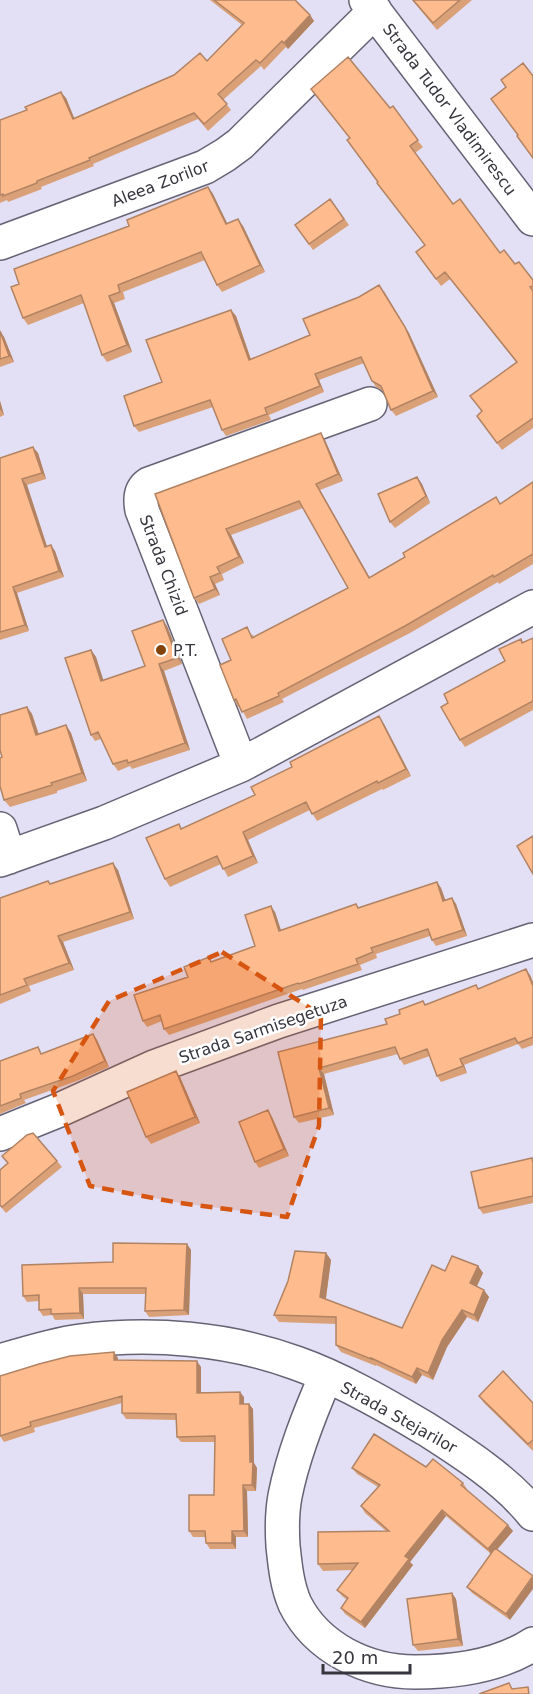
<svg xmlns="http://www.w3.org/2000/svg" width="533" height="1694" font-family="'DejaVu Sans',sans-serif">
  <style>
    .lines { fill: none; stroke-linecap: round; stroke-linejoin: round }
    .minor-casing { stroke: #666375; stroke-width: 36 }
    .minor { stroke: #fff; stroke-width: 33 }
    .wall { fill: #daa179 }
    .shaded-wall { fill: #b28363 }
    .building { fill: #febb8d; stroke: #b28363; stroke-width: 1.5 }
    .marked { fill: #d65611; fill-opacity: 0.2; stroke: #d65611; stroke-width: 4.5; stroke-dasharray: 12 8; stroke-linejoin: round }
    .poi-dot { fill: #844409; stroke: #fff; stroke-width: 2 }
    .labels { text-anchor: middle; stroke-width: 5; stroke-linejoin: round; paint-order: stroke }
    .street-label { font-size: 16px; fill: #37363e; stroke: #fff }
    .poi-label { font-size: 16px; fill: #37363e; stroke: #fff; text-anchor: start }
  </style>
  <rect width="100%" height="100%" fill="#e3e0f6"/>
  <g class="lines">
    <defs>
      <path id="minor" d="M 366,0 L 533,219
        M 0,243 L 205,167 L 225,155 L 240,144 L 375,11
        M 241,765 L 142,510 C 140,500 140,490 149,484 L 370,404
        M 0,829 L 9,857
        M 0,860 L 104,823 L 241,765 L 533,607
        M 0,1134 L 57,1111 L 154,1067 L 279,1021 L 533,940
        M 0,1361 C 23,1354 56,1344 80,1341 C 151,1332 228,1338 296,1363 C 339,1378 386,1405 426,1429 C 462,1452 506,1480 533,1514
        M 326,1376 C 309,1415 293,1455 285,1496 C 282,1512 282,1530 283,1546 C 285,1565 287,1586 295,1604 C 317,1648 367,1672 415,1672 C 455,1672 499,1666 533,1644"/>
    </defs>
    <use href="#minor" class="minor-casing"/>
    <use href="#minor" class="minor"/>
  </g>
  <path class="wall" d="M 210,0 L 295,0 L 310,15 L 314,21 L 288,49 L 286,47 L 264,70 L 261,66 L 223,100 L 231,110 L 208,131 L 198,119 L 93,164 L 94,166 L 41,187 L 42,189 L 8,202 L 7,200 L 0,203 L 0,120 L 66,98 L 74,118 L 207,61 L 242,25 Z
    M 412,0 L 472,0 L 437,30 Z
    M 311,89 L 390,108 L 423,147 L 415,153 L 453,204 L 500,253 L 515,264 L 533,280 L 533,428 L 502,450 L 477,416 L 482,412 L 516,362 L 450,279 L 441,286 L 416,252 L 425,245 L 378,182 L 350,139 Z
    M 208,187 L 213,194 L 227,224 L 243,226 L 265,272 L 222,292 L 217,285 L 205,260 L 123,292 L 125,299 L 114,303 L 132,352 L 107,362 L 102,355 L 84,303 L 28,325 L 23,318 L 19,284 L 129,226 Z
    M 330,199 L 349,225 L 313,250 L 295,225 Z
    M 384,291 L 409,333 L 438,397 L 396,416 L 391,410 L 383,391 L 376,387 L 372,381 L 364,363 L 319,380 L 324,392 L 269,415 L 271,420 L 226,436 L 222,430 L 213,407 L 139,432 L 134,426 L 162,382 L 231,310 L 236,316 L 251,359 L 310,335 Z
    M 0,331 L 4,337 L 14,362 L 0,367 Z
    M 0,401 L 4,415 L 0,417 Z
    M 325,440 L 343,481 L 320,490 L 370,578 L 501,504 L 533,482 L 533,564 L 499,584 L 498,582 L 410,633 L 282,699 L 284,702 L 247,719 L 240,706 L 238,707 L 234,700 L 231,660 L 252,634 L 254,637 L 348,588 L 303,508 L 231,535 L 244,563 L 222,574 L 224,580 L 215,584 L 220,595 L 199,604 L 194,598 L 155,494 Z
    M 38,453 L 46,479 L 27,485 L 47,546 L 55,551 L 64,577 L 17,593 L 29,631 L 0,640 L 0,458 Z
    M 417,477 L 422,484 L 430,503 L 395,528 L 390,522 Z
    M 167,626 L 182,664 L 164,671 L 190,750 L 132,769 L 130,766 L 118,771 L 113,764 L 101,739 L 95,741 L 91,735 L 91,650 L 96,657 L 103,681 L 145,666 Z
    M 533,638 L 533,710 L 465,747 L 460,740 L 448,703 L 505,661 L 521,639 L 523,642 Z
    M 27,707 L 32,714 L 39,734 L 66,725 L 71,733 L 87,781 L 57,791 L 57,793 L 10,807 L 4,800 L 2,757 Z
    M 384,724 L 411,776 L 383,790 L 382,789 L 317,821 L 310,810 L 248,840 L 258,863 L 228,877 L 221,864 L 170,887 L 165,879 L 179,824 L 182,829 L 255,795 Z
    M 118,870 L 134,919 L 63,942 L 74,970 L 29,986 L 31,991 L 0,1004 L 0,898 L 48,881 L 51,884 Z
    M 437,882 L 441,888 L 445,900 L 452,898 L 456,904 L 467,936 L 436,946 L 432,940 L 430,936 L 376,954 L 377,958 L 360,965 L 362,970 L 303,990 L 302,989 L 169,1035 L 164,1029 L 162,1021 L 147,1027 L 143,1021 L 188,977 L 213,962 L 255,946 L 275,912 L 281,930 L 359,908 Z
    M 530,975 L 533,982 L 533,1045 L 522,1049 L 518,1044 L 464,1065 L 467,1073 L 441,1082 L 437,1076 L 430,1056 L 404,1065 L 400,1059 L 398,1054 L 324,1074 L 334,1115 L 299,1123 L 294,1117 L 278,1052 L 387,1024 L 426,1004 L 479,989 Z
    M 93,1034 L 97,1040 L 109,1067 L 77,1081 L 24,1100 L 26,1103 L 0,1114 L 0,1061 L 43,1054 Z
    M 180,1077 L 200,1123 L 151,1144 L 146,1137 Z
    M 272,1117 L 289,1156 L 259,1168 L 255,1162 Z
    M 533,1160 L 533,1203 L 483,1214 L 479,1208 Z
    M 57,1161 L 62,1167 L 6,1213 L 0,1206 L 0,1170 L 8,1163 Z
    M 187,1244 L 191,1250 L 189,1315 L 149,1317 L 145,1311 L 146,1294 L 83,1294 L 84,1319 L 55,1320 L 52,1315 L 43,1316 L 39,1310 L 39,1301 L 27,1302 L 23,1296 L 113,1262 Z
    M 326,1253 L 331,1260 L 326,1299 L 402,1328 L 445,1271 L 478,1266 L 483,1273 L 477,1286 L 489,1297 L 478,1322 L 467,1317 L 447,1347 L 433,1380 L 422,1375 L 416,1384 L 376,1365 L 376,1366 L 341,1352 L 336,1345 L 336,1324 L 279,1322 L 274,1315 L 288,1281 Z
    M 118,1358 L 118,1360 L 201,1367 L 201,1392 L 244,1397 L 244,1404 L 249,1404 L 253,1409 L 254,1463 L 257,1468 L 256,1491 L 247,1491 L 248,1537 L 236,1537 L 236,1549 L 210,1549 L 206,1543 L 206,1537 L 193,1537 L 189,1531 L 214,1495 L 215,1442 L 181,1442 L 177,1437 L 177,1420 L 126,1419 L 122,1413 L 122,1403 L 34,1428 L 35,1432 L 4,1442 L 0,1436 Z
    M 479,1396 L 533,1403 L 533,1451 L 484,1403 Z
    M 426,1467 L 463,1483 L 467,1489 L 467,1490 L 513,1531 L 497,1550 L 510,1620 L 472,1593 L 467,1587 L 491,1554 L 446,1516 L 410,1562 L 413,1565 L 365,1628 L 345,1614 L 341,1608 L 347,1600 L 342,1596 L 337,1590 L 353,1570 L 323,1571 L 318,1564 L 386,1531 L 365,1513 L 361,1506 L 378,1487 L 357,1474 L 352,1468 Z
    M 452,1593 L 456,1599 L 463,1646 L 418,1651 L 413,1645 Z"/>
  <path class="shaded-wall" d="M 310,15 L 314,21 L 288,49 L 284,43 Z
    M 61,92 L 66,98 L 77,125 L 73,119 Z
    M 208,187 L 213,194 L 231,231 L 226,224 Z
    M 238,219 L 243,226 L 265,272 L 260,265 Z
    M 379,285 L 409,333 L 438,397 L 433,391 Z
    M 109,296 L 114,303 L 132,352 L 127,345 Z
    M 231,310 L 236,316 L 253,366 L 249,360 Z
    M 0,331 L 4,337 L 14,362 L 9,356 Z
    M 315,374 L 319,380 L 324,392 L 320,386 Z
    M 0,401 L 4,415 L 0,409 Z
    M 321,433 L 325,440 L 343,481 L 338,474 Z
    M 33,447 L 38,453 L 46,479 L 42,473 Z
    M 417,477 L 422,484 L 430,503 L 426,496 Z
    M 22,479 L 27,485 L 49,553 L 45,547 Z
    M 316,484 L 320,490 L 374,585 L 369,578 Z
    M 226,529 L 231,535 L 244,563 L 239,557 Z
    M 51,545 L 55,551 L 64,577 L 59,571 Z
    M 210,577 L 215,584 L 220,595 L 215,589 Z
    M 13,587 L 17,593 L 29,631 L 25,625 Z
    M 163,620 L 167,626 L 182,664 L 177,658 Z
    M 91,650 L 96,657 L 106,688 L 101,681 Z
    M 159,664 L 164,671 L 190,750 L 185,743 Z
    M 27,707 L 32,714 L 41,743 L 36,735 Z
    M 379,716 L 384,724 L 411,776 L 406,769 Z
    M 66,725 L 71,733 L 87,781 L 82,773 Z
    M 243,832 L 248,840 L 258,863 L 253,856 Z
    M 113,863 L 118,870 L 134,919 L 130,912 Z
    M 437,882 L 441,888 L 448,907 L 443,901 Z
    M 452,898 L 456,904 L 467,936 L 463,930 Z
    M 271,906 L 275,912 L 283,937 L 279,931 Z
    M 58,936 L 63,942 L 74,970 L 69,963 Z
    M 526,969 L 530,975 L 533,982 L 533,986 Z
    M 93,1034 L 97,1040 L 109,1067 L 105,1061 Z
    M 460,1059 L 464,1065 L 467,1073 L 463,1066 Z
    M 319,1068 L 324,1074 L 334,1115 L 329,1108 Z
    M 176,1071 L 180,1077 L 200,1123 L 195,1117 Z
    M 268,1110 L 272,1117 L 289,1156 L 284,1149 Z
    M 187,1244 L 191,1250 L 189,1315 L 184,1310 Z
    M 326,1253 L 331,1260 L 325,1304 L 320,1297 Z
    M 478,1266 L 483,1273 L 475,1290 L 470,1283 Z
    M 79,1288 L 83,1294 L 84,1319 L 80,1313 Z
    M 484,1290 L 489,1297 L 478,1322 L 474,1315 Z
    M 462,1310 L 467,1317 L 447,1347 L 433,1380 L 428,1373 L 442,1340 Z
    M 114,1352 L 118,1358 L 118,1365 L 114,1360 Z
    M 197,1361 L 201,1367 L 201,1398 L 197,1393 Z
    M 417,1368 L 422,1375 L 416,1384 L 412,1377 Z
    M 240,1392 L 244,1397 L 244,1409 L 240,1404 Z
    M 249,1404 L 253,1409 L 254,1463 L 257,1468 L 256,1491 L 252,1485 L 250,1462 Z
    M 243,1485 L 247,1491 L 248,1537 L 244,1531 Z
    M 442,1510 L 446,1516 L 410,1562 L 413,1565 L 365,1628 L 361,1622 L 405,1556 Z
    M 508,1525 L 513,1531 L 492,1555 L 488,1549 Z
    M 232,1531 L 236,1537 L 236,1549 L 232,1543 Z
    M 533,1577 L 533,1589 L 510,1620 L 506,1614 Z
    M 452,1593 L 456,1599 L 463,1646 L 458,1639 Z"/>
  <path class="building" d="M 214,0 L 295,0 L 310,15 L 284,43 L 282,41 L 260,63 L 256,60 L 218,94 L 227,104 L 204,124 L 194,113 L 89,158 L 90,160 L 37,181 L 37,183 L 3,196 L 3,194 L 0,195 L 0,120 L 27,110 L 25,107 L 61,92 L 73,119 L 174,75 L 200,53 L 207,61 L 244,23 Z
    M 413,0 L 460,0 L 433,23 Z
    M 348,57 L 390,108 L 393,106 L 418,140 L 410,146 L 453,204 L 460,199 L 500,253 L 504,250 L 515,264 L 519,262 L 533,280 L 533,286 L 530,287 L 533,291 L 533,418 L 497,443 L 477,416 L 482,411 L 470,396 L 517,362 L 445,272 L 436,279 L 416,252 L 425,245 L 377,183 L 378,182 L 347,140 L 350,138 L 311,89 Z
    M 523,63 L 533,76 L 533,158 L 517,136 L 518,135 L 491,99 L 506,87 L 501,80 Z
    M 208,187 L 226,224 L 238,219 L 260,265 L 217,285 L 201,252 L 118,285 L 120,292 L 109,296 L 127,345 L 102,355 L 81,295 L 23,318 L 11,287 L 19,284 L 14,269 L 129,226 L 127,220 Z
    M 330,199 L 344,219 L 309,244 L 295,225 Z
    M 379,285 L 405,327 L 433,391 L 391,410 L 381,386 L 372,381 L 361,357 L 315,374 L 320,386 L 265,408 L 267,414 L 222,430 L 210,400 L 134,426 L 124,396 L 162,382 L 146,340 L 231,310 L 249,360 L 310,335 L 303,319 L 359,297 Z
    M 0,331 L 9,356 L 0,359 Z
    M 321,433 L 338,474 L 316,484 L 369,578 L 405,557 L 403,553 L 496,497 L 500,504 L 533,482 L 533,554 L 494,577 L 493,575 L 405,626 L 278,693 L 279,696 L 242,712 L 236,699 L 234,700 L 220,665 L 231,660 L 222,639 L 247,627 L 252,638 L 348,588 L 299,501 L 226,529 L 239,557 L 217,567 L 220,573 L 210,577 L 215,589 L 194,598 L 155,494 Z
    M 33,447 L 42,473 L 22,479 L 45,547 L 51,545 L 59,571 L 13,587 L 25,625 L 0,632 L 0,458 Z
    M 417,477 L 426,496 L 390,522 L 378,494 Z
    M 163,620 L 177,658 L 159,664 L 185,743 L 128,763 L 127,760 L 113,764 L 98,732 L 91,735 L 65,658 L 91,650 L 101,681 L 145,666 L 132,631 Z
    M 533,638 L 533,701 L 460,740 L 441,707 L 448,703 L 444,694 L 505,661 L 499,649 L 521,639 L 522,643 Z
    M 27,707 L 36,735 L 66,725 L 82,773 L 51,783 L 52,785 L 4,800 L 0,786 L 0,758 L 2,757 L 0,750 L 0,715 Z
    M 379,716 L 406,769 L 378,783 L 377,781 L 312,814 L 306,802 L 243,832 L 253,856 L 223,869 L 217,856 L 165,879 L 146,838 L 179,824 L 181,829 L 255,795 L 251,787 L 292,767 L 290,762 Z
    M 533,836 L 533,874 L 517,846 Z
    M 113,863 L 130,912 L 58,936 L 69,963 L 24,979 L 27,985 L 0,995 L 0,898 L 48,881 L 50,884 Z
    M 437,882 L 443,901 L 452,898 L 463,930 L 432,940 L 428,929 L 371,948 L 373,952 L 356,959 L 358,964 L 299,984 L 298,983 L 164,1029 L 160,1015 L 143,1021 L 134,995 L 188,977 L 184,967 L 209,957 L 211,962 L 255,946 L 245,915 L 271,906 L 279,931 L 356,904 L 358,908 Z
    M 526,969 L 533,986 L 533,1037 L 518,1043 L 515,1038 L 460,1059 L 463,1066 L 437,1076 L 427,1049 L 400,1059 L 395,1047 L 319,1068 L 329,1108 L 294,1117 L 278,1052 L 387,1024 L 385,1019 L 400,1014 L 399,1010 L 423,1001 L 425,1005 L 476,985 L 478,989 Z
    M 93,1034 L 105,1061 L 73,1076 L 20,1094 L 21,1098 L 0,1106 L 0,1061 L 38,1047 L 41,1054 Z
    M 176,1071 L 195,1117 L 146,1137 L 127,1092 Z
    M 268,1110 L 284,1149 L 255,1162 L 239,1122 Z
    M 33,1133 L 57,1161 L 2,1207 L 0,1205 L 0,1170 L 8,1163 L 2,1156 L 27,1135 Z
    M 532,1158 L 533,1163 L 533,1196 L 479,1208 L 471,1172 Z
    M 113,1243 L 187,1244 L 184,1310 L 145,1311 L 146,1288 L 79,1288 L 80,1313 L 51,1314 L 51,1309 L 39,1310 L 39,1295 L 23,1296 L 22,1265 L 113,1262 Z
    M 295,1251 L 326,1253 L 320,1297 L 402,1328 L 432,1265 L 445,1271 L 452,1256 L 478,1266 L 470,1283 L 484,1290 L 474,1315 L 462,1310 L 442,1340 L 428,1373 L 417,1368 L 412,1377 L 371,1358 L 371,1359 L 336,1345 L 336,1317 L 274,1315 L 288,1281 Z
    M 114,1352 L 114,1360 L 197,1361 L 197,1393 L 240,1392 L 240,1404 L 249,1404 L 250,1462 L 253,1462 L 252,1485 L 243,1485 L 244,1531 L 232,1531 L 232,1543 L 206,1543 L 205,1531 L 189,1531 L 189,1495 L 214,1495 L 215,1436 L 177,1437 L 176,1414 L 122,1413 L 122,1396 L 30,1422 L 31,1426 L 0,1436 L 0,1376 L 39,1364 L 70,1356 Z
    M 503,1371 L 533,1403 L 533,1440 L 528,1444 L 479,1396 Z
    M 374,1434 L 426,1467 L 433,1459 L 463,1483 L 461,1485 L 508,1525 L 488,1549 L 442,1510 L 405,1556 L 409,1559 L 361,1622 L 341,1608 L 348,1598 L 337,1590 L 358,1563 L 318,1564 L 318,1532 L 389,1531 L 361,1506 L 380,1485 L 352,1468 Z
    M 495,1548 L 533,1576 L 506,1614 L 467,1587 Z
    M 452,1593 L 458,1639 L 413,1645 L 407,1599 Z
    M 509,1683 L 512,1689 L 528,1687 L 529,1694 L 479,1694 Z"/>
  <path class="marked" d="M 222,952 L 321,1015 L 319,1126 L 287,1217 L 180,1203 L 90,1186 L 53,1091 L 109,1001 Z"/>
  <circle class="poi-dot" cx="161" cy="650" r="6"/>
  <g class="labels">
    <g class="street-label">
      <text transform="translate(450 109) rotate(53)" y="6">Strada Tudor Vladimirescu</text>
      <text transform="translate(160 183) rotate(-21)" y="6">Aleea Zorilor</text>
      <text transform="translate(164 565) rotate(69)" y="6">Strada Chizid</text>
      <text transform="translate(263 1029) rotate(-19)" y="6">Strada Sarmisegetuza</text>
      <text transform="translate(399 1417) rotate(29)" y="6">Strada Stejarilor</text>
    </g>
    <g class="poi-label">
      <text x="173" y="656">P.T.</text>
    </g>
  </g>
  <path d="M323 1664v9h87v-9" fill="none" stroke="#37363e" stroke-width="3"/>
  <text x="332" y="1664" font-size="18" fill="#37363e" stroke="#ffffff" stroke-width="4.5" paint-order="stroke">20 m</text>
</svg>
